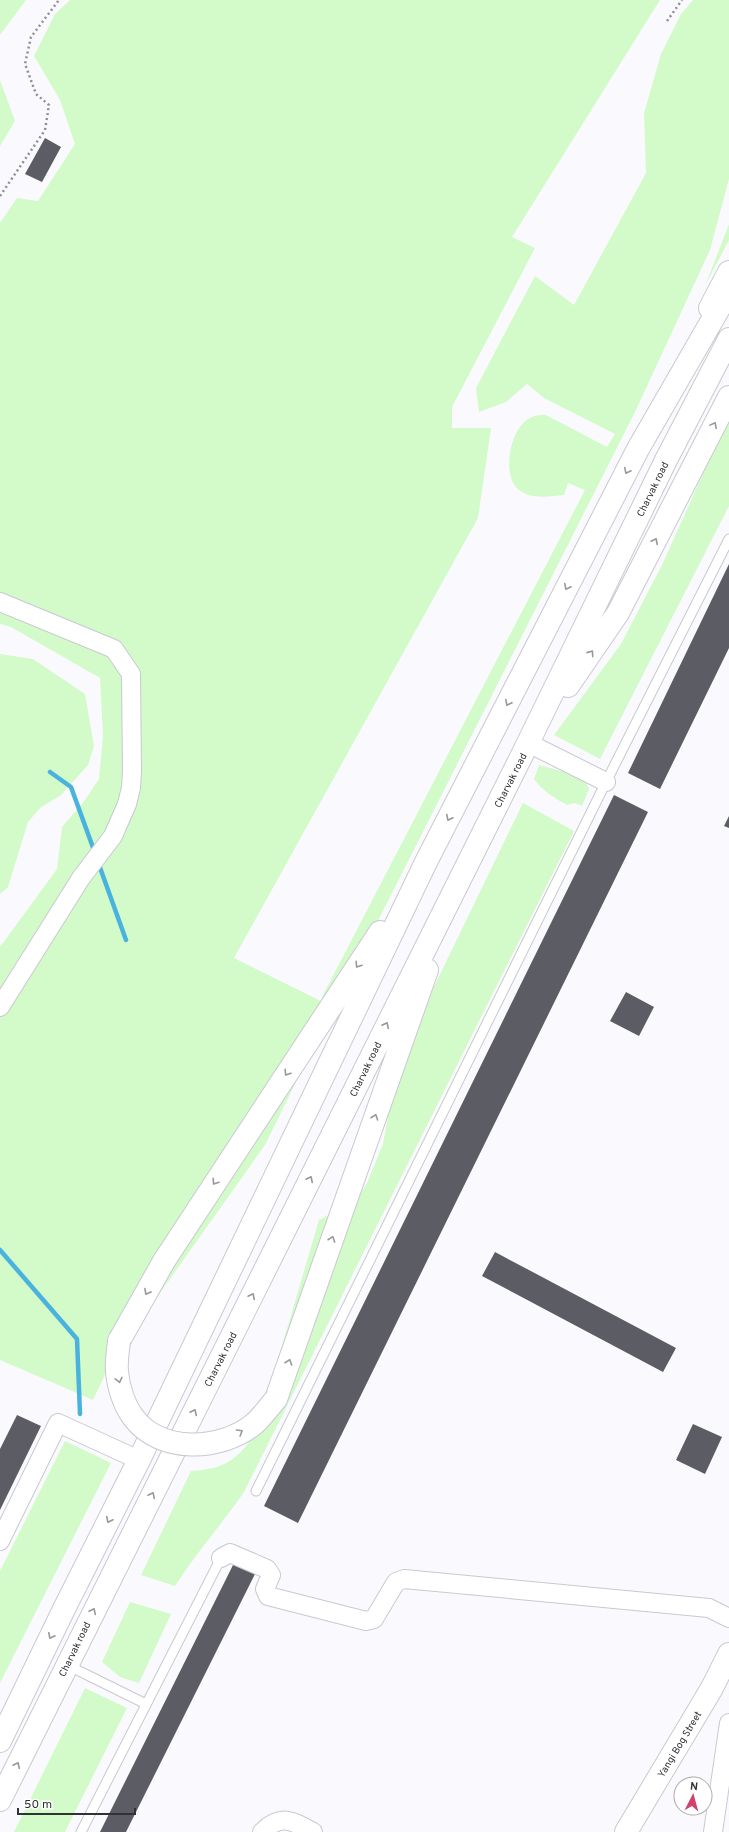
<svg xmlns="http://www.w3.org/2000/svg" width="729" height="1832" font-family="Overpass,sans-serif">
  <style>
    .green { fill: #d3fac9 }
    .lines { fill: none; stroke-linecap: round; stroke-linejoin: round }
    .stream { stroke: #4ab3dd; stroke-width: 4.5 }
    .building { fill: #5c5d64 }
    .service-casing { stroke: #c8c9d1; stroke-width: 11 }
    .minor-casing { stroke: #c8c9d1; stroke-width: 20 }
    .secondary-casing { stroke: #c8c9d1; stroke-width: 24 }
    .primary-casing { stroke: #c8c9d1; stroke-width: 24 }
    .trunk-casing { stroke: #c8c9d1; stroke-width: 24 }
    .path { stroke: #8e8f92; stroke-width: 2.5; stroke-dasharray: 2 3; stroke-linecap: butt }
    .service { stroke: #fff; stroke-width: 9 }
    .minor { stroke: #fff; stroke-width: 18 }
    .secondary { stroke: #fff; stroke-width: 22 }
    .primary { stroke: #fff; stroke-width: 22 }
    .trunk { stroke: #fff; stroke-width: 22 }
    .trunk-bridge-casing { stroke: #c8c9d1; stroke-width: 24; stroke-linecap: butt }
    .trunk-bridge { stroke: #fff; stroke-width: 22 }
    .oneway { stroke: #98989a }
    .labels { text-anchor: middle; stroke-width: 4; stroke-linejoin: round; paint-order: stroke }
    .street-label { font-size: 10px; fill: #313235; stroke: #fff }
  </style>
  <rect width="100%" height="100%" fill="#fafafe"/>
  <path class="green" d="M 0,0 L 26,0 L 0,35 Z
    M 70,0 L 660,0 L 512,237 L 535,248 L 452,407 L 452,428 L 491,428 L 478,518 L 234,958 L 333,1007 L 265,1145 L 111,1362 L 93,1400 L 0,1360 L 0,947 L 57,869 L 62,827 L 85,800 L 99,779 L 103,735 L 100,678 L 11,627 L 0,624 L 0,223 L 17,198 L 38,201 L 75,144 L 60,100 L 34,56 L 55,14 Z
    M 693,0 L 729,0 L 729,179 L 710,250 L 635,412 L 336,1004 L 322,997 L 585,490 L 568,483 L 564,495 C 550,496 532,500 519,490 C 501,476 510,430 528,419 C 534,415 540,415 546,415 L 607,447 L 615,434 L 544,398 L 527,384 L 506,402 L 479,412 L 476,388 L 535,276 L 574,305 L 646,173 L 644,113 L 661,54 L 681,14 Z
    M 0,80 L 15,121 L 0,146 Z
    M 729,224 L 729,240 L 705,286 Z
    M 729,423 L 729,506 L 600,759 L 554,735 L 621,644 L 662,565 L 706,467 Z
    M 0,654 L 33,659 L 85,694 L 94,746 L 88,765 L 61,795 L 40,808 L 28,822 L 8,887 L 0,894 Z
    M 539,765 L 583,777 L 589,789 L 582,806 L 575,803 L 567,805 C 554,798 543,791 534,779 Z
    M 523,803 L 574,831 L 244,1492 C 222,1524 196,1553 175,1586 L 141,1575 L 191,1471 C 226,1469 238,1459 257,1431 L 319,1220 L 348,1205 L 359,1196 L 367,1183 L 383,1144 L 398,1061 Z
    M 65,1441 L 111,1463 L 0,1683 L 0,1571 Z
    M 130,1602 L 171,1614 L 139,1683 L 120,1677 L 102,1662 Z
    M 85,1688 L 127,1708 L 65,1832 L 14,1832 Z"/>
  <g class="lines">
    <path class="stream" d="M 50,772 L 71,787 L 95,853
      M 98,862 L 126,940
      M 0,1250 L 77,1339 L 80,1414"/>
  </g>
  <path class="building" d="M 45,138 L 61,147 L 42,182 L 25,174 Z
    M 729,564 L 729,648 L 660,789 L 628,773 Z
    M 614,795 L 648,812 L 298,1523 L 264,1506 Z
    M 729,816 L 729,828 L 724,826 Z
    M 626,992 L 654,1007 L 639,1036 L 610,1021 Z
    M 495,1252 L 676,1348 L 663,1372 L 482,1276 Z
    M 17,1415 L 41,1426 L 0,1510 L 0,1449 Z
    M 693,1424 L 722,1437 L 705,1474 L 676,1460 Z
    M 236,1559 L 257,1570 L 126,1832 L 100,1832 Z"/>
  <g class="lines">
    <defs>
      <path id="service" d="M 256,1491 L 606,782 L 729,539
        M 67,1665 L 146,1704
        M 81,1832 L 221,1558"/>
      <path id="minor" d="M 0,602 L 114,649 L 131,674 L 132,771 L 131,788 L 127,804 L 113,836 L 81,878 L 0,1007
        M 528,743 L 606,782
        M 0,1541 L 58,1423 L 139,1460
        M 221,1558 L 230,1553 L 267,1569 L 271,1575 L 265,1589 L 268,1596 L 366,1621 L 374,1619 L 396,1582 L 404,1579 L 709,1608 L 729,1618
        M 262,1832 C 281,1813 293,1821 313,1832
        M 713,1832 L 729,1723"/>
      <path id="secondary" d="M 626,1832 L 712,1688 L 729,1654"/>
      <path id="primary" d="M 710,308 L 729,272"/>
      <path id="trunk" d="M 568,686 L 618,613 L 729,397
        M 119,1341 L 164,1261 L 380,932
        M 276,1399 L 427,970
        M 0,1741 L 65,1607 L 139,1460 L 426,862 L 638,449 L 729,291
        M 0,1800 L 528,743 L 666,460 L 729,339"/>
    </defs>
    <use href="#service" class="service-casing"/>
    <use href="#minor" class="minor-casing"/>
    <use href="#secondary" class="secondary-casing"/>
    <use href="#primary" class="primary-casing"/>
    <use href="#trunk" class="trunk-casing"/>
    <path class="path" d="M 667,21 L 682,0
      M 0,196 L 45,130 L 49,105 L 36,94 L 25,64 L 31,37 L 59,0"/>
    <use href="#service" class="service"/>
    <use href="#minor" class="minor"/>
    <use href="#secondary" class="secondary"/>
    <use href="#primary" class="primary"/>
    <use href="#trunk" class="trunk"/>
    <defs>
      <path id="trunk-bridge" d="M 119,1341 C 118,1351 116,1362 117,1371 C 118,1386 124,1405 133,1417 C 160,1454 221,1451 254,1424 C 262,1417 269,1407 276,1399"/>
    </defs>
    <use href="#trunk-bridge" class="trunk-bridge-casing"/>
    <use href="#trunk-bridge" class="trunk-bridge"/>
  </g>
  <defs><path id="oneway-chevron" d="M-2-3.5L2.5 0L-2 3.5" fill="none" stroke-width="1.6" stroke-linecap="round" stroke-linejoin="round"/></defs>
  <g class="oneway">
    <use href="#oneway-chevron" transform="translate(714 425) rotate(-62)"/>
    <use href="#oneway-chevron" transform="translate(627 471) rotate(117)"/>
    <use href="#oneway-chevron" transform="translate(655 541) rotate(-63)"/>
    <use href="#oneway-chevron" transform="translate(567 587) rotate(117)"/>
    <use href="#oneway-chevron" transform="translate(591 653) rotate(-55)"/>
    <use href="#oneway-chevron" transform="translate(508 703) rotate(117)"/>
    <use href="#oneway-chevron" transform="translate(449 818) rotate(117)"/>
    <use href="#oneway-chevron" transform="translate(358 965) rotate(123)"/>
    <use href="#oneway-chevron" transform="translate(386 1025) rotate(-64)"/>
    <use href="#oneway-chevron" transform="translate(287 1073) rotate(123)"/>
    <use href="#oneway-chevron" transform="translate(375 1117) rotate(-71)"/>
    <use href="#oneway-chevron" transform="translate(310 1179) rotate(-63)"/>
    <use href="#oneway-chevron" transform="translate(215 1182) rotate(123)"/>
    <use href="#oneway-chevron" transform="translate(332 1239) rotate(-71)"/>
    <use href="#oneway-chevron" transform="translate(147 1292) rotate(119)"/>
    <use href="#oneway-chevron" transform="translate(252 1296) rotate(-63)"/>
    <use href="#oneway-chevron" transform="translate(289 1362) rotate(-71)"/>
    <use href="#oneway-chevron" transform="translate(119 1380) rotate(76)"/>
    <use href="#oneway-chevron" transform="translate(194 1412) rotate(-63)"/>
    <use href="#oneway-chevron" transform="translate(240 1432) rotate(-31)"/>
    <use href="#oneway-chevron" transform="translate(152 1495) rotate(-63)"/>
    <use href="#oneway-chevron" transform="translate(109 1520) rotate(117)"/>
    <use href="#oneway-chevron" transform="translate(93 1611) rotate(-63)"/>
    <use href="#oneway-chevron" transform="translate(51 1636) rotate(116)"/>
    <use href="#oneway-chevron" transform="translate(17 1765) rotate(-64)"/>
  </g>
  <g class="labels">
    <g class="street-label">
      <text transform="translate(652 489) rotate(-64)" y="4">Charvak road</text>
      <text transform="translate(510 780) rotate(-63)" y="4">Charvak road</text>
      <text transform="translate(365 1069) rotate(-64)" y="4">Charvak road</text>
      <text transform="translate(220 1359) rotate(-63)" y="4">Charvak road</text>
      <text transform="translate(74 1649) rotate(-64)" y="4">Charvak road</text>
      <text transform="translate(679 1744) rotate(-59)" y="4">Yangi Bog Street</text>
    </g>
  </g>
  <g transform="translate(693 1796) rotate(6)"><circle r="19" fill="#ffffff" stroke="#adadae"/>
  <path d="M0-3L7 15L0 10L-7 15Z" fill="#d1436e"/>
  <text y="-6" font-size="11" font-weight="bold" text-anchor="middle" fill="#313235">N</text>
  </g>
  <path d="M18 1808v6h117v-6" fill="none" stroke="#313235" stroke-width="2"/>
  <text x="24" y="1808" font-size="12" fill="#313235" stroke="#ffffff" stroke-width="3" paint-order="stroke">50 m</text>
</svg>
